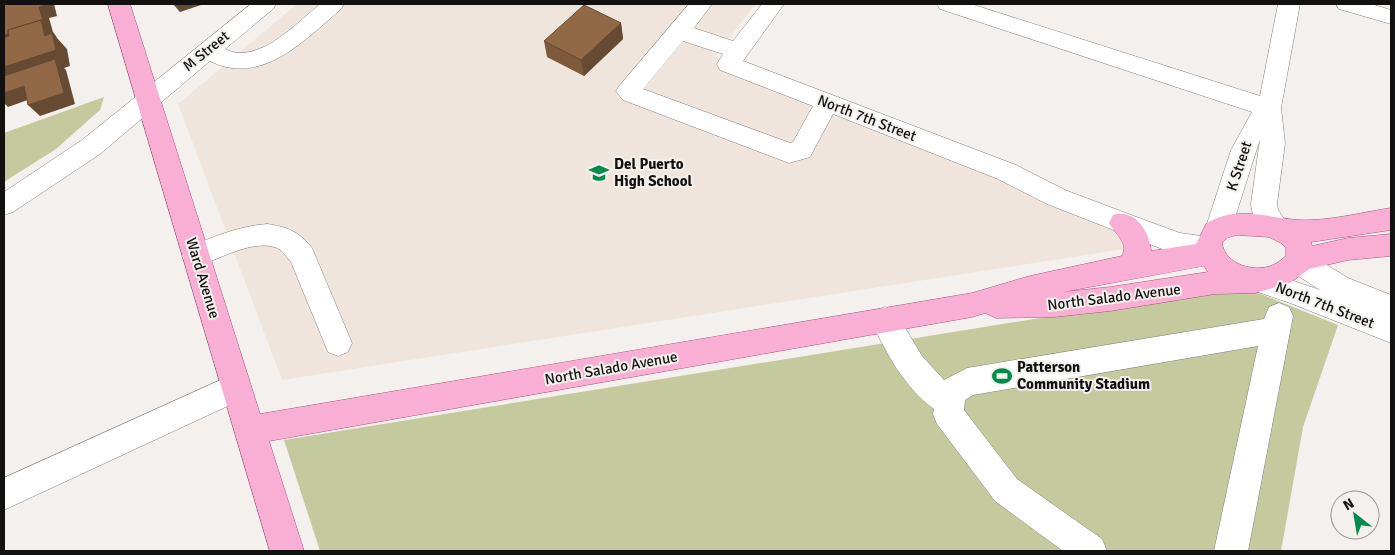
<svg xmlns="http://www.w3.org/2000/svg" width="1395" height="555" font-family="Signika,sans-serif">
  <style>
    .built { fill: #efe5dd }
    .green { fill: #c5c99e }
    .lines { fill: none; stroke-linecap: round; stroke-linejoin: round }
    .minor-casing { stroke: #84807e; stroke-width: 1 }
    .major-casing { stroke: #a6557d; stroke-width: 1 }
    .minor { fill: #fff; fill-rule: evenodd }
    .major { fill: #f9afd4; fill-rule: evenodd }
    .wall { fill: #7d5a3c }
    .shaded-wall { fill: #664a31 }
    .building { fill: #916946; stroke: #664a31 }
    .labels { text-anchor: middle; stroke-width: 4; stroke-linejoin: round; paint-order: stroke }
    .street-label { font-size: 15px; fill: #121110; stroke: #f3f0ed }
    .poi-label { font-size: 15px; font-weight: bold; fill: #121110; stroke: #f3f0ed; text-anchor: start }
  </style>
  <rect width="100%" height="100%" fill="#f3f0ed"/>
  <path class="built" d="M 297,4 L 755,4 L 715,57 L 1163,243 L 282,380 L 178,104 Z"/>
  <path class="green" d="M 104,97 L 100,110 L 56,149 L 4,182 L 4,133 Z
    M 1220,289 L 1258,293 L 1338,325 L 1303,427 L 1281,551 L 320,551 L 284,440 Z"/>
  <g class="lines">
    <defs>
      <path id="minor" d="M 251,4 L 276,4 L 273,9 L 225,49 C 257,66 297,23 320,4 L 344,4 L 341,9 C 305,40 261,87 210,61 L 100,154 L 13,212 L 4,215 L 4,192 L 82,140 Z
        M 689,4 L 712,4 L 694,28 L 733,41 L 762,4 L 784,4 L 743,61 L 1016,165 L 1065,190 L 1131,215 L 1180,233 L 1208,237 L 1205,230 L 1231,150 L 1252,112 L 940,9 L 937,4 L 971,4 L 1260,96 L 1278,4 L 1300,4 L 1281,108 L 1285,143 L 1277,204 L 1278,210 L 1290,228 L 1286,236 C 1265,243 1253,223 1251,204 L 1260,139 L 1231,230 L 1227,238 L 1219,241 L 1222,248 L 1218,256 L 1209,259 L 1170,252 L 1047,204 L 998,179 L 833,114 L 810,157 L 789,163 L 623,100 L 616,91 L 620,85 ZM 683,41 L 723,54 L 717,64 L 720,70 L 813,106 L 793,142 L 790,143 L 643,89 Z
        M 1336,4 L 1371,4 L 1391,10 L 1391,24 L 1339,9 Z
        M 267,224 C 288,227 298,231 312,248 L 352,343 L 348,352 L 338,356 L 328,352 L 291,262 C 286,256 282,249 274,247 C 251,240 217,260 196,267 L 186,264 L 182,256 L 186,248 C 213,237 239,226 267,224 Z
        M 1299,250 L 1309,254 L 1348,278 L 1391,295 L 1391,343 L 1290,303 L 1249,289 L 1245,281 L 1249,273 L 1259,269 L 1320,290 L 1289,270 L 1285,262 L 1289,254 Z
        M 1279,303 L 1289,307 L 1293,316 L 1248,551 L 1214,551 L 1258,346 L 973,395 L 965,400 L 964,410 L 1017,479 L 1102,539 L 1107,551 L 1063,551 L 995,501 L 937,424 L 933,414 L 934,409 C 904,387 886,353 871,320 L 875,311 L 885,307 L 895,311 L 922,356 L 944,380 L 967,368 L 1264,319 L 1269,307 Z
        M 236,373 L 247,377 L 251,387 L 247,397 L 4,510 L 4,478 Z"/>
      <path id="major" d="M 108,4 L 130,4 L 260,414 L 972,293 L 1030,276 L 1122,256 C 1129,242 1115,234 1109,223 L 1113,215 C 1134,208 1150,231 1151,251 L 1196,244 L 1206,224 C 1239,202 1275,222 1311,220 C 1338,219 1364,212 1391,208 L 1391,230 L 1311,242 L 1312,246 L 1348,238 L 1391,234 L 1391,256 L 1348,260 L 1309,269 L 1290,283 L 1255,293 L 1215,294 L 1110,311 L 1054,317 L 996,318 L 985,313 L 972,317 L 269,441 L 304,551 L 270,551 ZM 1237,235 L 1269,237 L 1281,243 L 1286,248 L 1286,256 C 1282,259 1278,263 1273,265 C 1255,273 1225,265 1222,243 L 1227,238 ZM 1204,266 L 1208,272 L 1110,287 L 1063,292 Z"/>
    </defs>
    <use href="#minor" class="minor-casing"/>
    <use href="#major" class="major-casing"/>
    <use href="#minor" class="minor"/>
    <use href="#major" class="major"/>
  </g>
  <path class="wall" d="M 621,23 L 623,39 L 584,76 L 547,57 L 544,41 Z"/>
  <path class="shaded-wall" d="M 47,4 L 54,4 L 57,16 L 49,18 L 53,32 L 56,36 L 57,38 L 67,49 L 70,66 L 64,68 L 66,70 L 75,104 L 40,116 L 28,105 L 58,70 L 4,86 L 4,35 L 39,7 Z
    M 173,4 L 204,4 L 180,12 Z
    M 621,23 L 623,39 L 584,76 L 581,60 Z
    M 24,86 L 36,97 L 8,107 L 4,103 L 4,93 Z"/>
  <path class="building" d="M 4,4 L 47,4 L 39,7 L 43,21 L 41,20 L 8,30 L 8,34 L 4,35 Z
    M 584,5 L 621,23 L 581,60 L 544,41 Z
    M 41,20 L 45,36 L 52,33 L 56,50 L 4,67 L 4,38 L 9,36 L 8,30 Z
    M 55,59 L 64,93 L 28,105 L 24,86 L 4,93 L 4,76 Z"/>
  <defs>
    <symbol id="school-bare" viewBox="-9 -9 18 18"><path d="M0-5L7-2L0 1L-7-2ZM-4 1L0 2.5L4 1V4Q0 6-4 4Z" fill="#038c49" stroke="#f3f0ed" stroke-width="2.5" paint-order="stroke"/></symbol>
    <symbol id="stadium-bare" viewBox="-9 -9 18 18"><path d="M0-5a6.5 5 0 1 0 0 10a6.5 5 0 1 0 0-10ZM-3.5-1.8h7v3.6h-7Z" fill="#038c49" stroke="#f3f0ed" stroke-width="2.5" paint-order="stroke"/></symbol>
  </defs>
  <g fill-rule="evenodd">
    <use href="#school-bare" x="585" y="159" width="28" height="28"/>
    <use href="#stadium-bare" x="988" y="362" width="28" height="28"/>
  </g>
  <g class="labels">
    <g class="street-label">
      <text transform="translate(206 51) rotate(-39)" y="5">M Street</text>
      <text transform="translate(867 118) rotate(21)" y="5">North 7th Street</text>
      <text transform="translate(1239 166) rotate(-72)" y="5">K Street</text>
      <text transform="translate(203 278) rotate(73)" y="5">Ward Avenue</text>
      <text transform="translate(1114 297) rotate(-7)" y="5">North Salado Avenue</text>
      <text transform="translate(1325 305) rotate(21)" y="5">North 7th Street</text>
      <text transform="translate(611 368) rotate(-10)" y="5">North Salado Avenue</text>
    </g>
    <g class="poi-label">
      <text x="614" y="169">Del Puerto<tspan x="614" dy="17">High School</tspan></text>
      <text x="1017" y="372">Patterson<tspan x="1017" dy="17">Community Stadium</tspan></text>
    </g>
  </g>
  <rect width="1395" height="555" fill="none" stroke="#121110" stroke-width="10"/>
  <g transform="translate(1355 515) rotate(329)"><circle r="24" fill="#f3f0ed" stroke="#999795"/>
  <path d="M0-4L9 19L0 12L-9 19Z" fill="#038c49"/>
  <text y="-8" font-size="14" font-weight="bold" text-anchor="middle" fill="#121110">N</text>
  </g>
</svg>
